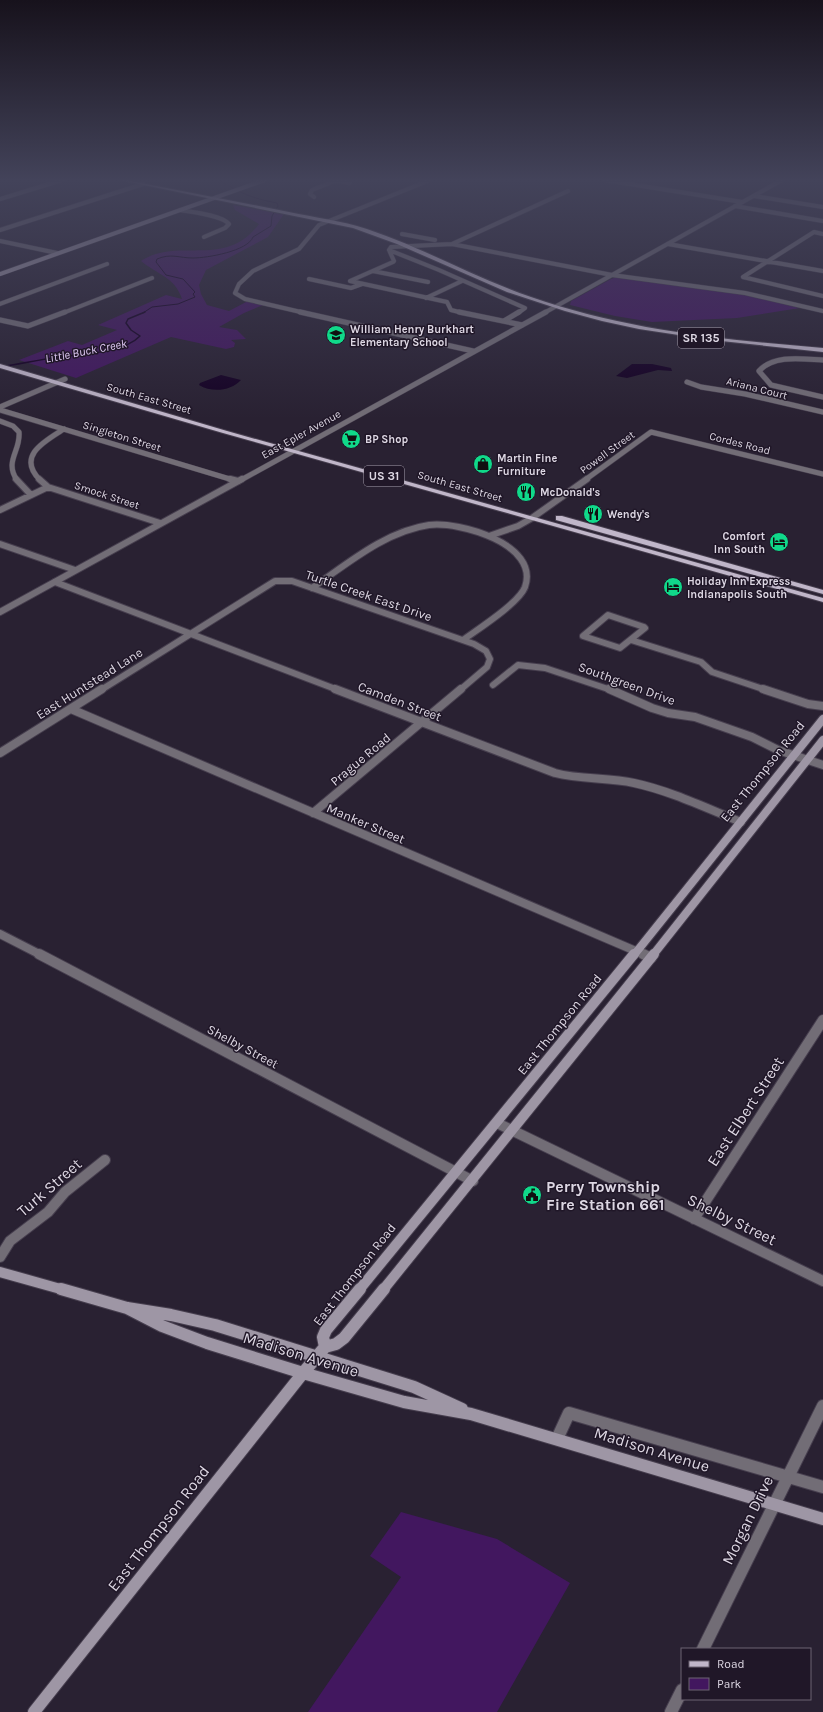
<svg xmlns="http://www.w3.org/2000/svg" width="823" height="1712" font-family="Karla,sans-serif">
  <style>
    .green { fill: #42175f }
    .water { fill: #140023 }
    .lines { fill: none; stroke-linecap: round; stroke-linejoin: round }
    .stream-far1 { stroke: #140023; stroke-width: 1 }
    .stream { stroke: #140023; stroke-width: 1.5 }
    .minor-far5-casing { stroke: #463e4e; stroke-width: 5 }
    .minor-far4-casing { stroke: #463e4e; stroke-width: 6 }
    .minor-far3-casing { stroke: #463e4e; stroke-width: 8 }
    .minor-far2-casing { stroke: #463e4e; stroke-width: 10 }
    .minor-far1-casing { stroke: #463e4e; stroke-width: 12 }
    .minor-casing { stroke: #463e4e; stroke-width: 14 }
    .tertiary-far2-casing { stroke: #463e4e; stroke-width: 5 }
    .tertiary-far1-casing { stroke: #463e4e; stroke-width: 6 }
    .tertiary-casing { stroke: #463e4e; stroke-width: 8 }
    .secondary-far3-casing { stroke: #463e4e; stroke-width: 5 }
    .secondary-far2-casing { stroke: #463e4e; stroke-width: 10 }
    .secondary-far1-casing { stroke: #463e4e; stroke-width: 12 }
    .secondary-casing { stroke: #463e4e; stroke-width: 14 }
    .primary-casing { stroke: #463e4e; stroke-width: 2 }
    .minor-far5 { stroke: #726d76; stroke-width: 4 }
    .minor-far4 { stroke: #726d76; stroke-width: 5 }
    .minor-far3 { stroke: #726d76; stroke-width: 6 }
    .minor-far2 { stroke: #726d76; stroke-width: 8 }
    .minor-far1 { stroke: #726d76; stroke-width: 10 }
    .minor { stroke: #726d76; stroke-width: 12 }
    .tertiary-far2 { stroke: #726d76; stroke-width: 4 }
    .tertiary-far1 { stroke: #726d76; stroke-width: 5 }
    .tertiary { stroke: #726d76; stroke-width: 6 }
    .secondary-far3 { stroke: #9e96a5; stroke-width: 4 }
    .secondary-far2 { stroke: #9e96a5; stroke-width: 8 }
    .secondary-far1 { stroke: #9e96a5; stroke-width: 10 }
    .secondary { stroke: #9e96a5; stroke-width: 12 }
    .primary { fill: #c0b6c9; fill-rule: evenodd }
    .labels { text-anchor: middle; stroke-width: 3; stroke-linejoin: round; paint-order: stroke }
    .far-poi-label { font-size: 11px; font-weight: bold; fill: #ddd7e3; stroke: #201728; text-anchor: start }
    .far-street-label { font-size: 11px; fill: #ddd7e3; stroke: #201728 }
    .shield { fill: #201728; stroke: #a49dab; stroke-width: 1 }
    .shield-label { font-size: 12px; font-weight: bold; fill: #ddd7e3 }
    .far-water-label { font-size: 12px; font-style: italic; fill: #e0caf5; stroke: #201728 }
    .street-label { font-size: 13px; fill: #ddd7e3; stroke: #201728 }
    .near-street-label { font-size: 16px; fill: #ddd7e3; stroke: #201728 }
    .near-poi-label { font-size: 16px; font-weight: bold; fill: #ddd7e3; stroke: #201728; text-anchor: start }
  </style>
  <rect width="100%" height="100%" fill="#292132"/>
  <path class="green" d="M 233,205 L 284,214 L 268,237 L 206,270 L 199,285 L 201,294 L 207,305 L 229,311 L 248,301 L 263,305 L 244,313 L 219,327 L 237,330 L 246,339 L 231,340 L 235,343 L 234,347 L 226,349 L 171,337 L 76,378 L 19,360 L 68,341 L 82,345 L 117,330 L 98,325 L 166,295 L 182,299 C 175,277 158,275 141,261 C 178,236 225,270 259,224 L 235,210 Z
    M 617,277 L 740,293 L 800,308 L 737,318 L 652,322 L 615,316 L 570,305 L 571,301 L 611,279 Z
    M 401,1512 L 497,1539 L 570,1583 L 497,1712 L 308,1712 L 401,1577 L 370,1556 Z"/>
  <path class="water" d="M 632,364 L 652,364 L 671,368 L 672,371 L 658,370 L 627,378 L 616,376 Z
    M 221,375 L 241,380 C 231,391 212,393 199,385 L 200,383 Z"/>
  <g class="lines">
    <path class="stream-far1" d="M 143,313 L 152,307 L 178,304 L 195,297 L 193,294 L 195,292 L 183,279 L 166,275 L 156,262 L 157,259 C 171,253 179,258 193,258 C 207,258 248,251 253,237 L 271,226 L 272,216 L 278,206 L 277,203 C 251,198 242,194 219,180"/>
    <path class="stream" d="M 0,367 C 19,364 39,360 58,357 C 81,354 124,353 140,336 L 131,330 L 126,323 L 128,319 L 145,312"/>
    <defs>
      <path id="minor-far5" d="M 333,180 L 350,183
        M 605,180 L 742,202
        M 754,196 L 823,207
        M 314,197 L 310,194 L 312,190 L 337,180
        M 0,199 L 62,180
        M 735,206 L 823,221
        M 180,210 C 192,212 222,215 229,224 L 225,228 L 204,237
        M 0,230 L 143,184
        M 402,234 L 435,240
        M 0,241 L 57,253
        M 452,244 L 612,275 L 745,293 L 823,311
        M 668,244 L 823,271
        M 389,250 L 439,270 L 525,308 L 518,313
        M 373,271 L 428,282
        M 743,277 L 814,232 L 823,234
        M 743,277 L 823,296
        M 309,279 L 351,288 L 362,284
        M 426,298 L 462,281
        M 0,304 L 107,264
        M 63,313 L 152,278
        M 305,313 L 245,299 L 235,293 L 239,284 L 253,271 L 299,249 L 319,225 L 430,180
        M 463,313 L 451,310 L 447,302 L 350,281 L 393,262 L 394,261 L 389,250 L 391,247 L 452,244 L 568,191"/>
      <path id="minor-far4" d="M 300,312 L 473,351
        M 459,312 L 522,325
        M 0,320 L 28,326 L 65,312
        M 504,321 L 519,312
        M 823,360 C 803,359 774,354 759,371 L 771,385 L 823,397
        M 687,382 L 701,387 L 745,394 L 823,412
        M 0,407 L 65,379
        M 0,410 L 233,480
        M 0,421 L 13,426 L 19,432 C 21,451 4,461 17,480
        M 40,480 C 16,456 45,441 64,429
        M 585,480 L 651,432 L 823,474"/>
      <path id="minor-far3" d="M 16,479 L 31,495
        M 230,479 L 238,481
        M 48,487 L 160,523
        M 0,510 L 48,487 L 39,479
        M 489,536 L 518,526 L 532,518 L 587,479
        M 0,544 L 75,570
        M 55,582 L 338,690
        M 312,588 C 347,564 386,531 429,525 C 459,521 540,544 525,587 C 519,603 478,629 463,640
        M 608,615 L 644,627 L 645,628 L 620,648 L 583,636 Z
        M 631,640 L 701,662 L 712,672 L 766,690
        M 493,685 L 518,665 L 545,668 L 611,690
        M 101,690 L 275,581 L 292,581 L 474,644 L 486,651 L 490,659 L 487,667 L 460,690"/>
      <path id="minor-far2" d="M 335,689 L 555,773 C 581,780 608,777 634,783 C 671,791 706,808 741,822
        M 609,689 L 652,708 L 668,713 L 695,717 L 752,737 L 778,750 L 823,765
        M 763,689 L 808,704 L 823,706
        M 71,709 L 645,955
        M 0,753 L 102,689
        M 313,813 L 461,689
        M 0,934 L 41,955"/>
      <path id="minor-far1" d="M 39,954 L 473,1181
        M 643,954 L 651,958
        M 497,1123 L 823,1281
        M 694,1219 L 823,1020
        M 0,1257 L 10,1241 L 48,1212 L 65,1192 L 105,1160"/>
      <path id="minor" d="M 557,1439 L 569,1413 L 823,1487
        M 703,1649 L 823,1406
        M 671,1712 L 682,1690"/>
      <path id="tertiary-far2" d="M 544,313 L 782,180"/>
      <path id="tertiary-far1" d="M 241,480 L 546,312"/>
      <path id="tertiary" d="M 0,612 L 242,479"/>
      <path id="secondary-far3" d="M 0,274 L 265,180"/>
      <path id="secondary-far2" d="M 634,955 L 823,719
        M 653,955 L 823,740"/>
      <path id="secondary-far1" d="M 0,1272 L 64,1290
        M 359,1290 L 634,954
        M 383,1290 L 654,954"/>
      <path id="secondary" d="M 61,1289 L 127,1308 L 171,1315 L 215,1325 L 414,1387 L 462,1409
        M 127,1308 L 162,1326 L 207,1343 L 303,1373 L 404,1402 L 471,1414 L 823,1519
        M 325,1347 L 323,1337 L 326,1330 L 360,1289
        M 34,1712 L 303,1373 L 325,1347 L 336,1344 L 344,1338 L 384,1289"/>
      <path id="primary" d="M 119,180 L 126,180 C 177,190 228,200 279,210 C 305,216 332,219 357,226 C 417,244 472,277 531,297 C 625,330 725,340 823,348 L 823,352 L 712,340 L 639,329 L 602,321 L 565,311 L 507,292 L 397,244 L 353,228 Z
        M 0,364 L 227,431 L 823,598 L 823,602 L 223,433 L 0,368 Z
        M 556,516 L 562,516 L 823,590 L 823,594 L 556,520 Z"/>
    </defs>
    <use href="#minor-far5" class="minor-far5-casing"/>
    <use href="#minor-far4" class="minor-far4-casing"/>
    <use href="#minor-far3" class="minor-far3-casing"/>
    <use href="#minor-far2" class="minor-far2-casing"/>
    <use href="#minor-far1" class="minor-far1-casing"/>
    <use href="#minor" class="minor-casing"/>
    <use href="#tertiary-far2" class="tertiary-far2-casing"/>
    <use href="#tertiary-far1" class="tertiary-far1-casing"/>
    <use href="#tertiary" class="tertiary-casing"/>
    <use href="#secondary-far3" class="secondary-far3-casing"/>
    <use href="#secondary-far2" class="secondary-far2-casing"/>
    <use href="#secondary-far1" class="secondary-far1-casing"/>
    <use href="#secondary" class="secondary-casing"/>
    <use href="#primary" class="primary-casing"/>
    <use href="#minor-far5" class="minor-far5"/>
    <use href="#minor-far4" class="minor-far4"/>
    <use href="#minor-far3" class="minor-far3"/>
    <use href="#minor-far2" class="minor-far2"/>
    <use href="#minor-far1" class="minor-far1"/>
    <use href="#minor" class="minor"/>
    <use href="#tertiary-far2" class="tertiary-far2"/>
    <use href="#tertiary-far1" class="tertiary-far1"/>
    <use href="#tertiary" class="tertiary"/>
    <use href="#secondary-far3" class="secondary-far3"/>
    <use href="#secondary-far2" class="secondary-far2"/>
    <use href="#secondary-far1" class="secondary-far1"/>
    <use href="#secondary" class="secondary"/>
    <use href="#primary" class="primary"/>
  </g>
  <linearGradient id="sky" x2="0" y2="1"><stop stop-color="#17121c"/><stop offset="0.43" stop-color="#43435a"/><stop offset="1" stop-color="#43435a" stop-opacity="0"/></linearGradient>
  <rect width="823" height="419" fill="url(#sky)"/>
  <defs>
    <symbol id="school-disc" viewBox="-11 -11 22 22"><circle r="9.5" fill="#10d98a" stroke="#201728"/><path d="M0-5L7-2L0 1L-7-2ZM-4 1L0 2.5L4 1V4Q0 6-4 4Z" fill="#111"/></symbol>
    <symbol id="supermarket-disc" viewBox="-11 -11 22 22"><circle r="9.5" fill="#10d98a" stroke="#201728"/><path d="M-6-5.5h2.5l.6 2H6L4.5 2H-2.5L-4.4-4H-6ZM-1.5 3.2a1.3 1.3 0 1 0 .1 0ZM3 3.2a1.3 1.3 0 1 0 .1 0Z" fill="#111"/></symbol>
    <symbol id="shop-disc" viewBox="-11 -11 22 22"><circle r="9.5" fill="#10d98a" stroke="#201728"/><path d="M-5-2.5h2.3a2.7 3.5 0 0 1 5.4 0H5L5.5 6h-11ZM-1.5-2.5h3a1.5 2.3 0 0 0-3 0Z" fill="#111"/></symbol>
    <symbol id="restaurant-disc" viewBox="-11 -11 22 22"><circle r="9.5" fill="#10d98a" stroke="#201728"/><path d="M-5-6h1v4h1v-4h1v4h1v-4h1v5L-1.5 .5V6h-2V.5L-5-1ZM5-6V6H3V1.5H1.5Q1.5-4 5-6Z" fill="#111"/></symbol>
    <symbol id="hotel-disc" viewBox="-11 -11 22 22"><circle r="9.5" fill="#10d98a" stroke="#201728"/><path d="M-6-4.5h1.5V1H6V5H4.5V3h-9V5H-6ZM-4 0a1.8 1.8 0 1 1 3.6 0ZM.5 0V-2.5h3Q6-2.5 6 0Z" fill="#111"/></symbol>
    <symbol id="civic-disc" viewBox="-11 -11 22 22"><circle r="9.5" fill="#10d98a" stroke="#201728"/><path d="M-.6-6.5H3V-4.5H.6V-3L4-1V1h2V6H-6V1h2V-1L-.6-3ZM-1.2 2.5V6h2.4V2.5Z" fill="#111"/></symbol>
  </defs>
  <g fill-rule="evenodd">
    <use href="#school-disc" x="325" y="324" width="22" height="22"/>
    <use href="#supermarket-disc" x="340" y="428" width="22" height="22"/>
    <use href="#shop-disc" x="472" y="453" width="22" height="22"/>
    <use href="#restaurant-disc" x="515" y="481" width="22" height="22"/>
    <use href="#restaurant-disc" x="582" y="503" width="22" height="22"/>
    <use href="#hotel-disc" x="768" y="531" width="22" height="22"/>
    <use href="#hotel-disc" x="662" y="576" width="22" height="22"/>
    <use href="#civic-disc" x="521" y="1184" width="22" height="22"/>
  </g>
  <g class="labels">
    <g class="far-poi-label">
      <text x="350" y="333">William Henry Burkhart<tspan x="350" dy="13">Elementary School</tspan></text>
      <text x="365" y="443">BP Shop</text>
      <text x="497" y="462">Martin Fine<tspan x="497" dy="13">Furniture</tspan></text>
      <text x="540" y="496">McDonald's</text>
      <text x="607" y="518">Wendy's</text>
      <text x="765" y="540" text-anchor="end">Comfort<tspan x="765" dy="13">Inn South</tspan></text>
      <text x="687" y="585">Holiday Inn Express<tspan x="687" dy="13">Indianapolis South</tspan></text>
    </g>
    <g class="far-street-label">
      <text transform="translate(757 388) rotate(14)" y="4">Ariana Court</text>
      <text transform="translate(149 398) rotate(16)" y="4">South East Street</text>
      <text transform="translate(301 434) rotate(-29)" y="4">East Epler Avenue</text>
      <text transform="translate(122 436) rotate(17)" y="4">Singleton Street</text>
      <text transform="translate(740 443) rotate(14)" y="4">Cordes Road</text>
      <text transform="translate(607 452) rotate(-36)" y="4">Powell Street</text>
      <text transform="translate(460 486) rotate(16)" y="4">South East Street</text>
      <text transform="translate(107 495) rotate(18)" y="4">Smock Street</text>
    </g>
    <g class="shield">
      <rect x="678" y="328" width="46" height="20" rx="3"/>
      <rect x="364" y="466" width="40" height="20" rx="3"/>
    </g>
    <g class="shield-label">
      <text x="701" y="342">SR 135</text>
      <text x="384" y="480">US 31</text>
    </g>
    <g class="far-water-label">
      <text transform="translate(86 351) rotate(-11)" y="4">Little Buck Creek</text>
    </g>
    <g class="street-label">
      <text transform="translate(369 595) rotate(19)" y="5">Turtle Creek East Drive</text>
      <text transform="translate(89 683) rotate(-32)" y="5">East Huntstead Lane</text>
      <text transform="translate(627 683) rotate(20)" y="5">Southgreen Drive</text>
      <text transform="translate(400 701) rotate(21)" y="5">Camden Street</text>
      <text transform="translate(360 759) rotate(-40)" y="5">Prague Road</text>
      <text transform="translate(762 771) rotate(-51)" y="5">East Thompson Road</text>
      <text transform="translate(366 823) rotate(23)" y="5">Manker Street</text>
      <text transform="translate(559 1024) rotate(-51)" y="5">East Thompson Road</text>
      <text transform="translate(243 1046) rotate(28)" y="5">Shelby Street</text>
      <text transform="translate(354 1274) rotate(-52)" y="5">East Thompson Road</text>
    </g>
    <g class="near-street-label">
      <text transform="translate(745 1111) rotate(-57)" y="6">East Elbert Street</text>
      <text transform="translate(49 1187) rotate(-41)" y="6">Turk Street</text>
      <text transform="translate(732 1219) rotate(26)" y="6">Shelby Street</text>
      <text transform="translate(301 1354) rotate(17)" y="6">Madison Avenue</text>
      <text transform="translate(652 1449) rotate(17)" y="6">Madison Avenue</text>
      <text transform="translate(747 1520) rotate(-64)" y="6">Morgan Drive</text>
      <text transform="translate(158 1528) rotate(-52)" y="6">East Thompson Road</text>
    </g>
    <g class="near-poi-label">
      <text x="546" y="1192">Perry Township<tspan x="546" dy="18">Fire Station 661</tspan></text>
    </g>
  </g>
  <rect x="681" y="1648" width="130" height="52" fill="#201728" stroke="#6c6473"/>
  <rect x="689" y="1661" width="20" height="6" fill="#c0b6c9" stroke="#6c6473"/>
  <text x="717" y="1668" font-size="12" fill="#ddd7e3">Road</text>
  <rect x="689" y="1678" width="20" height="12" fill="#42175f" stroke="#6c6473"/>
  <text x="717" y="1688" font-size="12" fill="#ddd7e3">Park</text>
</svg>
